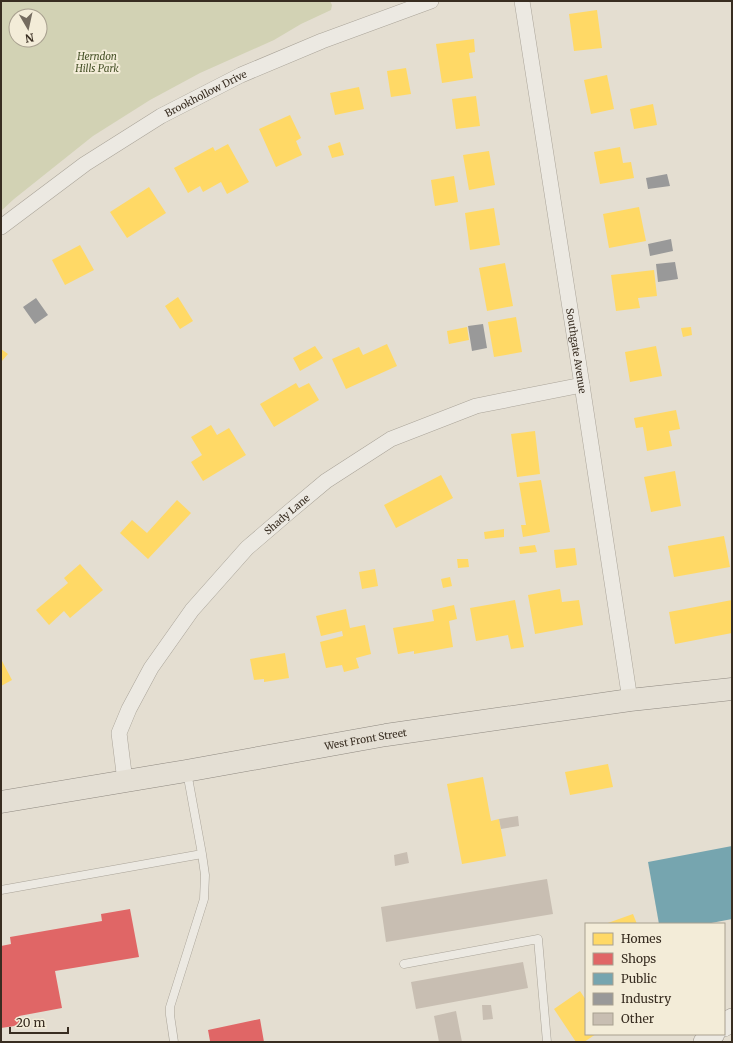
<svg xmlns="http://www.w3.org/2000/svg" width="733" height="1043" font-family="Merriweather,serif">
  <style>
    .green { fill: #d2d2b4; fill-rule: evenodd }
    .homes { fill: #ffd966 }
    .shops { fill: #e06666 }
    .public { fill: #76a5af }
    .industry { fill: #999 }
    .building { fill: #c8beb2 }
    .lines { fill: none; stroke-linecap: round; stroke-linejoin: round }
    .lane-casing { stroke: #aaa499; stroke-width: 9 }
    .street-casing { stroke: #aaa499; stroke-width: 16 }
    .secondary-casing { stroke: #99938a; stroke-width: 22 }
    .primary-casing { stroke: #8f8980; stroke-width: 23 }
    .lane { stroke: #ece9e2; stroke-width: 8 }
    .street { stroke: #ece9e2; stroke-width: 15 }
    .secondary { stroke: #ece9e2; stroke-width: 21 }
    .primary { stroke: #e4dfd4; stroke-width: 22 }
    .labels { text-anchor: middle; stroke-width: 4; stroke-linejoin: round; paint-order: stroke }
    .park-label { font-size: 10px; font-style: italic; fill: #485329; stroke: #f3ecd8 }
    .street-label { font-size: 10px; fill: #382d21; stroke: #f3ecd8 }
  </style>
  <rect width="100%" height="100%" fill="#e4ded1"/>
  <path class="green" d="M 1,1 L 330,1 L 332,5 L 331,10 L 301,24 L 274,40 L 200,73 L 150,100 L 93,136 L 14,199 L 1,211 ZM 16,16 L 40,16 L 40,40 L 16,40 Z"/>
  <path class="homes" d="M 597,10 L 602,48 L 574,51 L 569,14 Z
    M 474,39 L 475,52 L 469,53 L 473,78 L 442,83 L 436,44 Z
    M 406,68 L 411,94 L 391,97 L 387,71 Z
    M 607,75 L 614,109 L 591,114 L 584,80 Z
    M 359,87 L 364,109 L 335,115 L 330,93 Z
    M 476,96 L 480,126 L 456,129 L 452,99 Z
    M 653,104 L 657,125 L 634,129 L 630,109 Z
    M 290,115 L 301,138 L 296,141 L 302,155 L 276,167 L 259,129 Z
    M 340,142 L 344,155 L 332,158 L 328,146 Z
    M 228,144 L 249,182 L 227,194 L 221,182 L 203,192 L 200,186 L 188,193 L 174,168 L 213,147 L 215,151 Z
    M 620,147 L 623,163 L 631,162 L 634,178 L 600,184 L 594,152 Z
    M 489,151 L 495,185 L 469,190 L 463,155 Z
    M 454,176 L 458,202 L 435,206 L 431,180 Z
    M 149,187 L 166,213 L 127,238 L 110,212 Z
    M 639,207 L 646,241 L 609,248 L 603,214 Z
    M 494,208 L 500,245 L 470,250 L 465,213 Z
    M 80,245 L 94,270 L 65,285 L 52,260 Z
    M 505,263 L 513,306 L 487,311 L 479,268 Z
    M 654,270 L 657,296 L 638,298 L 640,308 L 616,311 L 611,275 Z
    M 178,297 L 193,321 L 180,329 L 165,306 Z
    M 516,317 L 522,352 L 494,357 L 488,322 Z
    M 467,327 L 469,340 L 449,344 L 447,331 Z
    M 691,327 L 692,335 L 683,337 L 681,328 Z
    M 387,344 L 397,366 L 346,389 L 332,359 L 359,347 L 363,355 Z
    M 315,346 L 323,358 L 300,371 L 293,358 Z
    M 656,346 L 662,376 L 630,382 L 625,352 Z
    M 1,349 L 8,354 L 1,362 Z
    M 296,383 L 299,388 L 309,383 L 319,400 L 274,427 L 260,404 Z
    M 676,410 L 680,429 L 669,431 L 672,446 L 647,451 L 643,427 L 636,428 L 634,418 Z
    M 211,425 L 217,435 L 229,428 L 246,455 L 203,481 L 191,462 L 202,455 L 191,437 Z
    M 535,431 L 540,474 L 517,477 L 511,434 Z
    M 675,471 L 681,506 L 651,512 L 644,477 Z
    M 441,475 L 453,498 L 396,528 L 384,505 Z
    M 541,480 L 550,532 L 523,537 L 521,525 L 526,525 L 519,483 Z
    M 177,500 L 191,513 L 148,559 L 120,533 L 132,520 L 147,533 Z
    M 504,529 L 504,537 L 485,539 L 484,532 Z
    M 724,536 L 730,567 L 674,577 L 668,546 Z
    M 535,545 L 537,552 L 520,554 L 519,547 Z
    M 575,548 L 577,565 L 556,568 L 554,550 Z
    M 457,559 L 468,559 L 469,567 L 458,568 Z
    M 80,564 L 103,590 L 70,618 L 64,611 L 49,625 L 36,610 L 68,583 L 64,578 Z
    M 375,569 L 378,586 L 362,589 L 359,572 Z
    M 450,577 L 452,586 L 443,588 L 441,579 Z
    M 560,589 L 562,602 L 579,600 L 583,625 L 535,634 L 528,595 Z
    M 515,600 L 524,647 L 511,649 L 508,635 L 476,641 L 470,608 Z
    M 732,600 L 732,633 L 675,644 L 669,612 Z
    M 454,605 L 457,619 L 449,621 L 453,647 L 414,654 L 414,651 L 398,654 L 393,628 L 434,621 L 432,610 Z
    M 346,609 L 350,628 L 365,625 L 371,654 L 356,658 L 359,668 L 344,672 L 342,665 L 326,668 L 320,642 L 343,636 L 342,631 L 321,636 L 316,616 Z
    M 285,653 L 289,678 L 264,682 L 264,679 L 254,680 L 250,659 Z
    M 1,659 L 12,680 L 1,686 Z
    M 608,764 L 613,787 L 570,795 L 565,772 Z
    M 483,777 L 491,821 L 499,819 L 506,856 L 462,864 L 447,784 Z
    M 633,914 L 637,924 L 605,924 Z
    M 580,991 L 586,1000 L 586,1034 L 596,1034 L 584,1042 L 576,1042 L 554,1009 Z"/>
  <path class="shops" d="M 130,909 L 139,957 L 55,971 L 62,1008 L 19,1016 L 21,1025 L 1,1028 L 1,946 L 11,944 L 10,937 L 102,921 L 101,914 Z
    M 260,1019 L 264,1042 L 207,1042 L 207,1041 L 210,1041 L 208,1030 Z"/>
  <path class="public" d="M 732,846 L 732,919 L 706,924 L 659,924 L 648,862 Z"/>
  <path class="industry" d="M 667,174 L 670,186 L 648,189 L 646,178 Z
    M 671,239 L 673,251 L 650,256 L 648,244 Z
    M 675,262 L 678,279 L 658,282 L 656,264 Z
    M 36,298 L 48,315 L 35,324 L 23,307 Z
    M 483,324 L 487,348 L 472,351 L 468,326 Z"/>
  <path class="building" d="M 518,816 L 519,826 L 501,829 L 499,819 Z
    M 407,852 L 409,863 L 395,866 L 394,855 Z
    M 547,879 L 553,914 L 386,942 L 381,907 Z
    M 523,962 L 528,988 L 416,1009 L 411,982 Z
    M 482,1005 L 491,1005 L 493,1019 L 483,1020 Z
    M 456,1011 L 462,1042 L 439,1042 L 434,1016 Z"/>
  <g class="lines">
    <defs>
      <path id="lane" d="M 1,890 L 202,854 L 187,772
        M 404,964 L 538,939 L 547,1042
        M 174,1042 L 170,1015 L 170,1007 L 204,899 L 205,875 L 202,854"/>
      <g id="street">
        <path id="s1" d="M 522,1 L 582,385 L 630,700"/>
        <path id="s2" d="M 1,227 L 85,164 L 161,116 L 241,75 L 322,41 L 431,1"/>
        <path id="s3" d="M 125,781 L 119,733 L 129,709 L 151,668 L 192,610 L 247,548 L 289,512 L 326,481 L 391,439 L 476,406 L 582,385"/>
      </g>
      <path id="secondary" d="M 724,1026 L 732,1019
        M 704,1042 L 714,1034"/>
      <g id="primary">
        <path id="s4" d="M 1,802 L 186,771 L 386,735 L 630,700 L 732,689"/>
      </g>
    </defs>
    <use href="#lane" class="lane-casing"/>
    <use href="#street" class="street-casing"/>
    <use href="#secondary" class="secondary-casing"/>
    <use href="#primary" class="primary-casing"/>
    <use href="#lane" class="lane"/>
    <use href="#street" class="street"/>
    <use href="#secondary" class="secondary"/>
    <use href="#primary" class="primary"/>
  </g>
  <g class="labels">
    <g class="park-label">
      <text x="97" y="60">Herndon<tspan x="97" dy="12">Hills Park</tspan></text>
    </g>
    <g class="street-label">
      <text dy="4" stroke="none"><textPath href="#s2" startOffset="245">Brookhollow Drive</textPath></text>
      <text dy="4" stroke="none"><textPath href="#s1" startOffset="354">Southgate Avenue</textPath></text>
      <text dy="4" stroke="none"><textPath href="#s3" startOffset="327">Shady Lane</textPath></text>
      <text dy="4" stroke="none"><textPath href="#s4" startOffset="370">West Front Street</textPath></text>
    </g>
  </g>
  <rect width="733" height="1043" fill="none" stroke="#382d21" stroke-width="4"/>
  <rect x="585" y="923" width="140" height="112" fill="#f3ecd8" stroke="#a8a08f"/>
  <rect x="593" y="933" width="20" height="12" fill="#ffd966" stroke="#a8a08f"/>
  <text x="621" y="943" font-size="12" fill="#382d21">Homes</text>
  <rect x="593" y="953" width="20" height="12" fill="#e06666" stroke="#a8a08f"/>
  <text x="621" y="963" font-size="12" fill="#382d21">Shops</text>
  <rect x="593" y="973" width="20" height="12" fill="#76a5af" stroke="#a8a08f"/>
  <text x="621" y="983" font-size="12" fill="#382d21">Public</text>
  <rect x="593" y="993" width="20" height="12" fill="#999999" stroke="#a8a08f"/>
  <text x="621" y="1003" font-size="12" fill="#382d21">Industry</text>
  <rect x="593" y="1013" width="20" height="12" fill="#c8beb2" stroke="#a8a08f"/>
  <text x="621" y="1023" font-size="12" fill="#382d21">Other</text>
  <g transform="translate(28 28) rotate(171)"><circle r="19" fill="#f3ecd8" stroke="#a8a08f"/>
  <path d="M0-3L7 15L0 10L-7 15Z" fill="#746b5f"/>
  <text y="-6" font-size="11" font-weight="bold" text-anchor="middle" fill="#382d21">N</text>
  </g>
  <path d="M10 1027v6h58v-6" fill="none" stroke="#382d21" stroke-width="2"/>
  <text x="16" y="1027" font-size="12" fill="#382d21" stroke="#f3ecd8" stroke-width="3" paint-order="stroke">20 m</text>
</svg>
